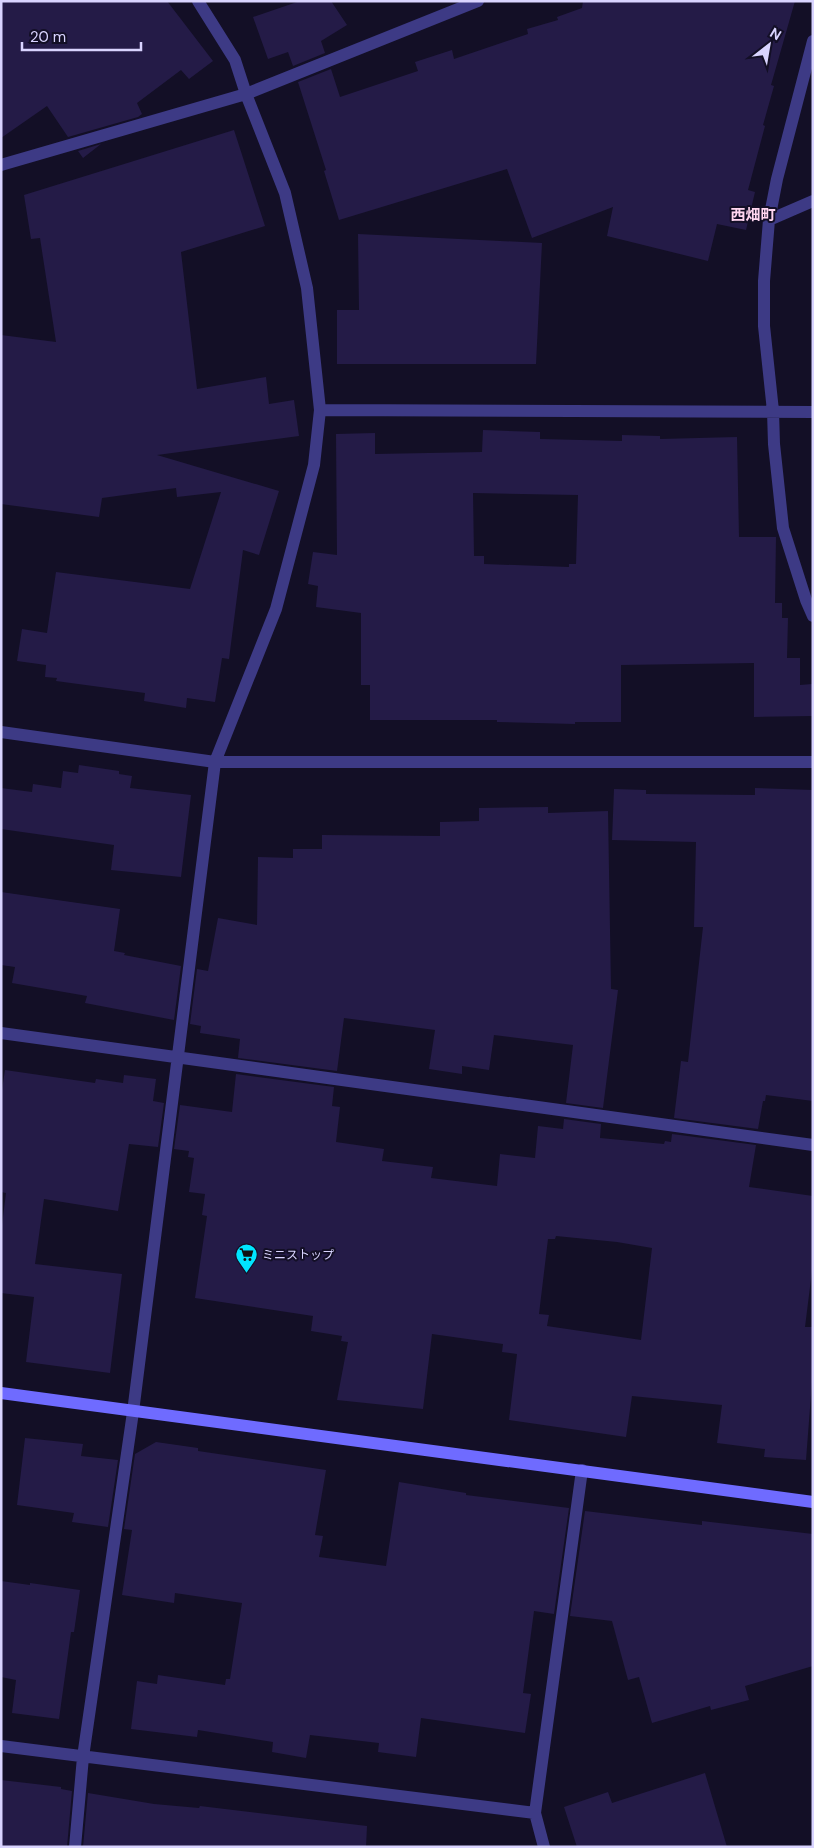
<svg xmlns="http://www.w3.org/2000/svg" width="814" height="1848" font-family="'DM Sans','Noto Sans JP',sans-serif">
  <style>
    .building { fill: #241b47; fill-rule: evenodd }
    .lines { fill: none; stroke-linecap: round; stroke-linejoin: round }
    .street { stroke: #3d3a85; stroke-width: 12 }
    .secondary { stroke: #6f6bff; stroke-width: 12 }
    .labels { text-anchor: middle; stroke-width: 4; stroke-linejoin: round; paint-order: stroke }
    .poi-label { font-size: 12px; fill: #d9d4ff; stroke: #130f26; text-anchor: start }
    .quarter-label { font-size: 15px; font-weight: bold; fill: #ffd6f0; stroke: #130f26 }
  </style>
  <rect width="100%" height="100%" fill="#130f26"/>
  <path class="building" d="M 1,1 L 167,1 L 213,61 L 189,79 L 181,70 L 137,103 L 142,114 L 138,117 L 68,137 L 47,106 L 1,138 Z
    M 300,1 L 331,1 L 347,25 L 321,41 L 325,53 L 293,66 L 288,52 L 268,59 L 253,17 Z
    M 583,1 L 795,1 L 771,85 L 774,86 L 763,125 L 765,126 L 748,190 L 755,192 L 746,230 L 717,224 L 708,261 L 607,236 L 613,207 L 532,238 L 507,169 L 339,220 L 324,171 L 326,170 L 298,82 L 331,69 L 340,97 L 418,71 L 415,62 L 452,50 L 454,59 L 528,34 L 527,29 L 558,20 L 557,17 L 582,8 Z
    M 234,130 L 265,226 L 181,252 L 197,389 L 266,377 L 269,404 L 294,400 L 299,436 L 157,455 L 279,491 L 259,555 L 243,550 L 229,659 L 222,658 L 215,702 L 187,698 L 186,708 L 144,701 L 145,693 L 56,681 L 57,678 L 45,677 L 46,665 L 17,661 L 22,629 L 47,633 L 56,572 L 190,589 L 221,492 L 177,497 L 176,488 L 102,498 L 99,517 L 1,504 L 1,335 L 56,342 L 40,238 L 31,239 L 24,195 Z
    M 101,144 L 83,158 L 78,151 Z
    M 358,234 L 542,243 L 536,364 L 337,364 L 337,310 L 359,310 Z
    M 483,430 L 540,432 L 540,439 L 622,441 L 622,435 L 660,436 L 660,439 L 737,437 L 739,537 L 776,537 L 775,603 L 782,603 L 782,618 L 788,618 L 787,658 L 800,658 L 800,685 L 812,684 L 812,716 L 754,717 L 754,663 L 621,665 L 621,722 L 575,722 L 575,724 L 497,722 L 497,720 L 370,720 L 370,685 L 361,685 L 361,613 L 316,607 L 318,586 L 308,584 L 313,552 L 337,555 L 336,434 L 375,433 L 375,454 L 482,452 ZM 473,493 L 578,495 L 576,564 L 569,564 L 569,567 L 484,564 L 484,556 L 474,556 Z
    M 79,765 L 119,771 L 119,774 L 132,776 L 130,788 L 191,795 L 181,877 L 111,870 L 114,845 L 1,829 L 1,788 L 32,792 L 33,784 L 61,788 L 63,771 L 78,773 Z
    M 755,788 L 813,790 L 813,1101 L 766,1095 L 765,1101 L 763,1101 L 758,1129 L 674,1118 L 681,1061 L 688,1062 L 703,927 L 694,927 L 696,842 L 612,840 L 614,789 L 646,790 L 646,794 L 755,795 Z
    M 548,807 L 548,813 L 608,811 L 611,989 L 618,990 L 603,1108 L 566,1103 L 573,1045 L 494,1035 L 489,1070 L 462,1066 L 462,1074 L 429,1069 L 435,1030 L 344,1018 L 337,1071 L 238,1058 L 240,1039 L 200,1033 L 201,1026 L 190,1024 L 197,969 L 208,971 L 218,918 L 257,925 L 258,857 L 293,858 L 293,849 L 322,849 L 322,835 L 440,836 L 440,822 L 479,821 L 479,808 Z
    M 1,892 L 120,909 L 114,951 L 125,953 L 124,955 L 181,966 L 174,1020 L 85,1003 L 87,996 L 12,983 L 15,967 L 1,965 Z
    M 5,1070 L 95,1083 L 96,1079 L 123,1083 L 124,1075 L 156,1079 L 153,1101 L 164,1103 L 158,1147 L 129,1144 L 118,1211 L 44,1199 L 35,1264 L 122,1274 L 110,1373 L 26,1362 L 34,1297 L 1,1293 L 1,1233 L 6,1193 L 1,1192 L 1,1096 Z
    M 236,1074 L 334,1087 L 332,1106 L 340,1107 L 336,1142 L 384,1149 L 382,1161 L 433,1167 L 431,1178 L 497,1186 L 500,1154 L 535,1158 L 538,1126 L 563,1129 L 564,1119 L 601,1124 L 600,1138 L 664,1144 L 665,1141 L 671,1142 L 672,1134 L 756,1145 L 749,1187 L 813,1196 L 813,1263 L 805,1327 L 813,1327 L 813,1369 L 806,1460 L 764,1457 L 765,1449 L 717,1443 L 722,1405 L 632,1396 L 626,1437 L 509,1420 L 517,1354 L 502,1352 L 503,1344 L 432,1334 L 423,1409 L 337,1400 L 348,1342 L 341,1341 L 342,1336 L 311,1331 L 313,1316 L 195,1298 L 207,1216 L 202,1215 L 205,1194 L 189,1192 L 194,1158 L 188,1157 L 189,1151 L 174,1149 L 180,1105 L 232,1112 ZM 556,1236 L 617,1242 L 652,1248 L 641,1340 L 547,1326 L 549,1315 L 539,1314 L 548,1239 L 555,1239 Z
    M 25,1438 L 83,1444 L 81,1456 L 118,1460 L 108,1527 L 72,1522 L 74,1513 L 17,1505 Z
    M 156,1442 L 198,1448 L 198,1451 L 326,1470 L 315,1535 L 323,1536 L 319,1557 L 386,1566 L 399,1482 L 466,1493 L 466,1495 L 569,1508 L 554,1614 L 534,1611 L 523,1693 L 531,1694 L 525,1733 L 421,1718 L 416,1757 L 378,1752 L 379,1743 L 310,1735 L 306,1758 L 272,1752 L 273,1742 L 198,1730 L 197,1737 L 131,1729 L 137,1681 L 157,1684 L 158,1675 L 225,1685 L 226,1679 L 230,1679 L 242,1603 L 175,1593 L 174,1603 L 122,1595 L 132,1530 L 124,1529 L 135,1454 Z
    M 585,1511 L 702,1525 L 702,1521 L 813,1534 L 813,1666 L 745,1686 L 749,1700 L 711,1710 L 710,1706 L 652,1723 L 639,1677 L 628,1680 L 612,1621 L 570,1616 Z
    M 1,1581 L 30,1585 L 30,1583 L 80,1590 L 74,1632 L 71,1632 L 59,1719 L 12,1713 L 16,1680 L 1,1677 Z
    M 705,1773 L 727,1847 L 577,1847 L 564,1807 L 608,1792 L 612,1803 Z
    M 1,1780 L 61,1787 L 61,1789 L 72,1791 L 67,1847 L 1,1847 Z
    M 88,1793 L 154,1804 L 199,1808 L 200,1806 L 367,1826 L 366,1847 L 83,1847 Z"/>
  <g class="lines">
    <path class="street" d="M 813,41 L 777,179 L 769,220 L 764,281 L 764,326 L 773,411 L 774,444 L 783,528 L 806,600 L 813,616
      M 1,165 L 246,94 L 478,1
      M 769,220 L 813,201
      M 320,410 L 813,412
      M 1,732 L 215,762 L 813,762
      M 1,1033 L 813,1145
      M 1,1746 L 535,1813
      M 75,1847 L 83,1757 L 133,1412 L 215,762 L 276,609 L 314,465 L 320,410 L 307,288 L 285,193 L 246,94 L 235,60 L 198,1
      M 544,1847 L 535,1813 L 582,1470"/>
    <path class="secondary" d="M 1,1393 L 813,1502"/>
  </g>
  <defs>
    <symbol id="supermarket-pin" viewBox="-11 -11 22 30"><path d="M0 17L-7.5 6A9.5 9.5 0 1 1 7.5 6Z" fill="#00e5ff" stroke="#130f26"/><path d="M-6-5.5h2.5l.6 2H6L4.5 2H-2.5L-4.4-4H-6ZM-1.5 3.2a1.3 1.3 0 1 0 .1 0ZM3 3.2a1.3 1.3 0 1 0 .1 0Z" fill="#111"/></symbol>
  </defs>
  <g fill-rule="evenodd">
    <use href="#supermarket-pin" x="234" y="1242" width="25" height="34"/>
  </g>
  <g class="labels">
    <g class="poi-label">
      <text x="262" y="1259">ミニストップ</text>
    </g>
    <g class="quarter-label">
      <text x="753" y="220">西畑町</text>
    </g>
  </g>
  <rect width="814" height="1848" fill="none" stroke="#d9d4ff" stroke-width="5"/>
  <g transform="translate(769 45) rotate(31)" stroke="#130f26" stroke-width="4" paint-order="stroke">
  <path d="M0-4L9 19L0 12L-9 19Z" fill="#d9d4ff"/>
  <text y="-8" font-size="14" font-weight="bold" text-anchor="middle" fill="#d9d4ff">N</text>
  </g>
  <path d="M22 42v8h119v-8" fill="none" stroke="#d9d4ff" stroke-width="2.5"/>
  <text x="30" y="42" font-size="15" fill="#d9d4ff" stroke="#130f26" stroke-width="4" paint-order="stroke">20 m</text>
</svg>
